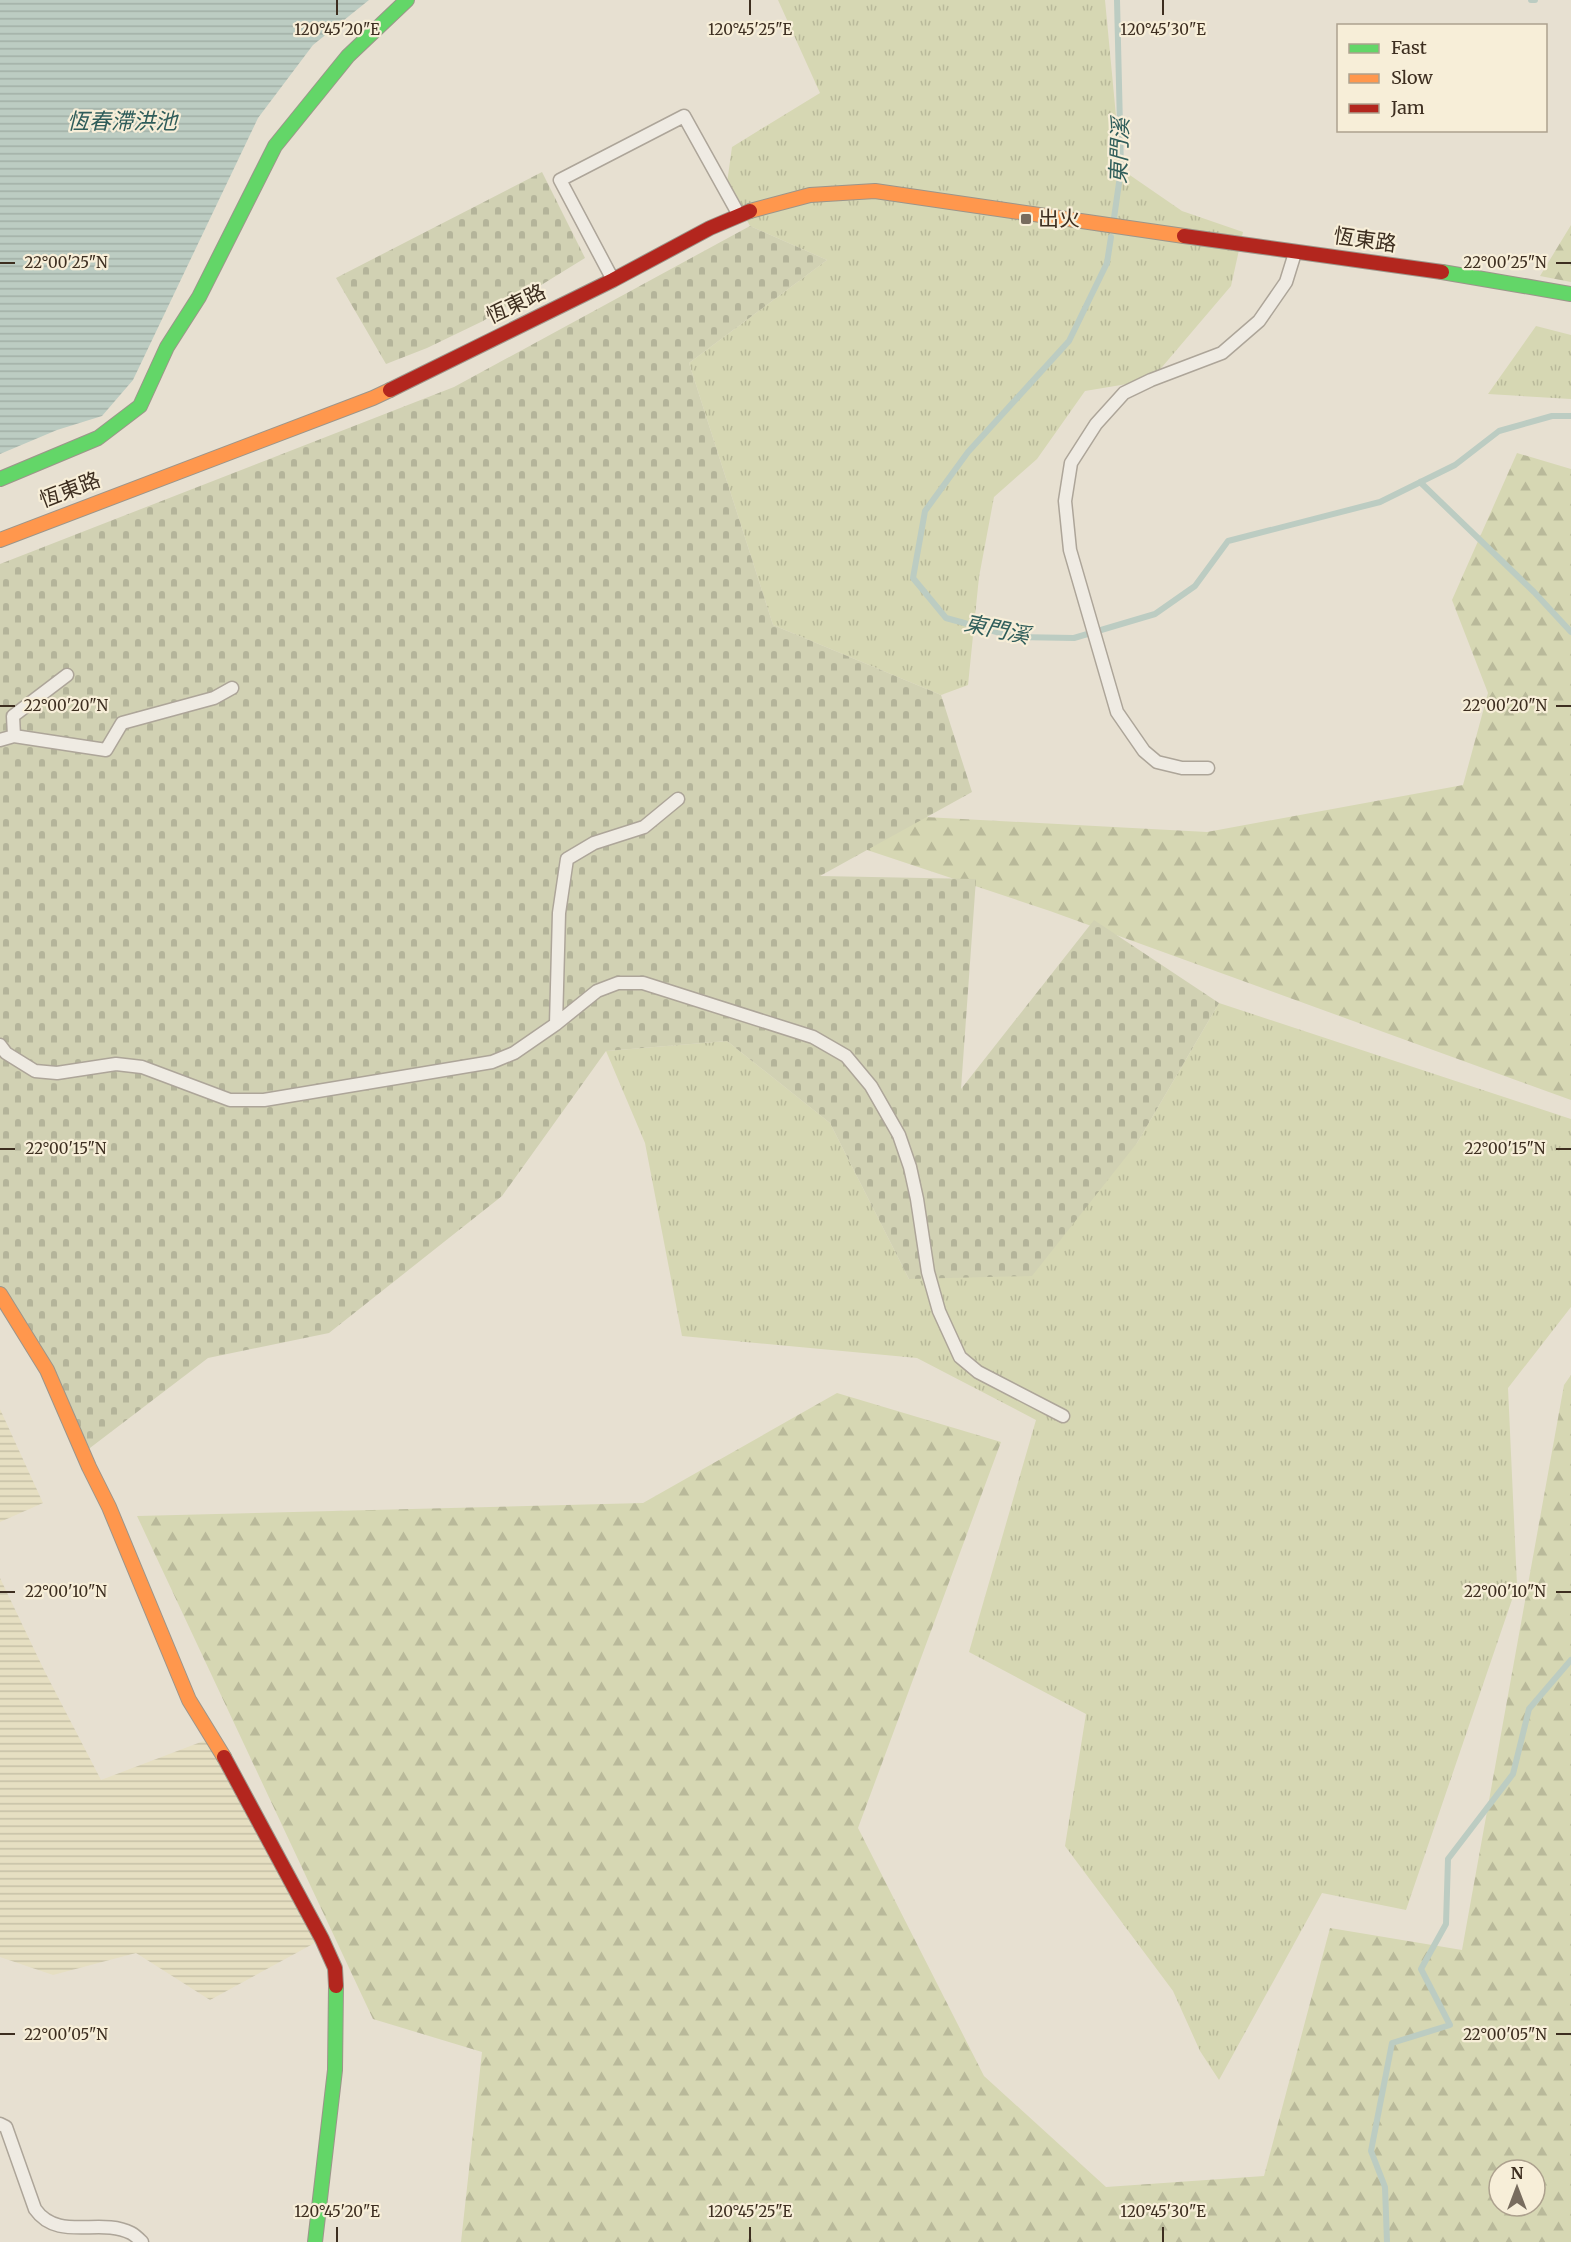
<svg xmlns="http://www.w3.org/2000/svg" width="1571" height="2242" font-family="Merriweather,'Noto Sans TC',serif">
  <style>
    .farmland { fill: url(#farmland-rules) }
    .grass { fill: url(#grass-tufts) }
    .forest { fill: url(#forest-firs); fill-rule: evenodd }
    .cemetery { fill: url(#cemetery-stones) }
    .water { fill: url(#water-rules) }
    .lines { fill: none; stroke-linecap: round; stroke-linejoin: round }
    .stream { stroke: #bcccc2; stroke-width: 6 }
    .lane-casing { stroke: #ada599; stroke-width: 15 }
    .fast-casing { stroke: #9c958a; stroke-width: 16 }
    .slow-casing { stroke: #9c958a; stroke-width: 16 }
    .jam-casing { stroke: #9c958a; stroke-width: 16 }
    .lane { stroke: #efebe3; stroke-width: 12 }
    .fast { stroke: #63d668; stroke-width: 14 }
    .slow { stroke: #ff974d; stroke-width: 14 }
    .jam { stroke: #b3261e; stroke-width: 14 }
    .ticks { fill: none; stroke: #3d2e20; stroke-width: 2 }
    .poi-dot { fill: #786c5e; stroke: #f7eed8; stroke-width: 2 }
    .labels { text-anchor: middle; stroke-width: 4.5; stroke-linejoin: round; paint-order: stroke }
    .poi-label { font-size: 21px; fill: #3d2e20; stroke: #f7eed8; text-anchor: start }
    .street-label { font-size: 21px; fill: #3d2e20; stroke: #f7eed8 }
    .water-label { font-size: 22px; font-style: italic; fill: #2f5d5a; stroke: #f7eed8 }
    .ticks-label { font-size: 15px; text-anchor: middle; fill: #3d2e20; stroke: #f7eed8; stroke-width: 4.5; stroke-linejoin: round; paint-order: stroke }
  </style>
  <defs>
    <pattern id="farmland-rules" width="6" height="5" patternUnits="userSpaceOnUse" patternTransform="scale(1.5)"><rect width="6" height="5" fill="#e6dfc2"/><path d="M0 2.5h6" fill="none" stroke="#c6c0a6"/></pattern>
    <pattern id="grass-tufts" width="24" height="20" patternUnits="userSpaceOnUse" patternTransform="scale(1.5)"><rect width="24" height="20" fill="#d6d7b3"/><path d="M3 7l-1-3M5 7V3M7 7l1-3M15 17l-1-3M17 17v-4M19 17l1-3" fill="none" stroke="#b9b99a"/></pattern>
    <pattern id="forest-firs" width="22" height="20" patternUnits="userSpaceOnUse" patternTransform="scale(1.5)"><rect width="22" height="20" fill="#d6d7b3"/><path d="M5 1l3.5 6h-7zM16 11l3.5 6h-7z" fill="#b9b99a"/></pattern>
    <pattern id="cemetery-stones" width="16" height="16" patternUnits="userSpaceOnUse" patternTransform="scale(1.5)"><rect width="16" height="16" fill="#d1d1b3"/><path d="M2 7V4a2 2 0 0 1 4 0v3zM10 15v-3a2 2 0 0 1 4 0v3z" fill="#b4b49a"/></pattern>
    <pattern id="water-rules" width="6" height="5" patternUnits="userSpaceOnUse" patternTransform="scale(1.5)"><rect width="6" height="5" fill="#bcccc2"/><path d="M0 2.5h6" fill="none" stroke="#a2b0a6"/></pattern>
  </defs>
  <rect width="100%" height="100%" fill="#e7e0d1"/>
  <path class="farmland" d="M 0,1409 L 43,1503 L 0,1522 Z
    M 0,1578 L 44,1670 L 101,1780 L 214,1737 L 322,1939 L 210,2000 L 136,1953 L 53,1975 L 0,1957 Z"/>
  <path class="grass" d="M 778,0 L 1105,0 L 1121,169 L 1182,211 L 1243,232 L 1231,286 L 1151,380 L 1085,391 L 1037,459 L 994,497 L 979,577 L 968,685 L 941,695 L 773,625 L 689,363 L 827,260 L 750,226 L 727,183 L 732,147 L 820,93 Z
    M 1536,326 L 1571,335 L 1571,399 L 1488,394 Z
    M 1219,1003 L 1571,1119 L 1571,1307 L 1508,1388 L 1517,1585 L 1406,1910 L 1322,1893 L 1219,2080 L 1200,2051 L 1173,1991 L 1065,1846 L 1086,1714 L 969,1652 L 1036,1420 L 917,1358 L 682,1336 L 645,1143 L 606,1051 L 727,1041 L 830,1123 L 909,1279 L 1137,1143 Z"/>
  <path class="forest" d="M 1571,225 L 1571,282 L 1540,276 Z
    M 1517,453 L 1571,469 L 1571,1100 L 1050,911 L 738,807 L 1207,832 L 1463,785 L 1488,693 L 1452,600 Z
    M 1571,1375 L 1571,2242 L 461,2242 L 482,2052 L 373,2019 L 137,1516 L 643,1503 L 837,1393 L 1001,1442 L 858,1828 L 984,2076 L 1106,2187 L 1264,2176 L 1330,1928 L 1462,1950 L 1564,1385 ZM 1499,2170 L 1535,2170 L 1535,2206 L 1499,2206 Z"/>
  <path class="cemetery" d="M 542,172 L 585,258 L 483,321 L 427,348 L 386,364 L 336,278 Z
    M 750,226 L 827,260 L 689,363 L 773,625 L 941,695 L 972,792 L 820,876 L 976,879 L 961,1089 L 1094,920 L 1219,1003 L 1137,1143 L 1032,1276 L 909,1279 L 830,1123 L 727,1041 L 606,1051 L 502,1196 L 329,1333 L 208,1358 L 86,1451 L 0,1293 L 0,564 L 454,387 Z"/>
  <path class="water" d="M 0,0 L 369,0 L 313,45 L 258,118 L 133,380 L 102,416 L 57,430 L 0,454 Z"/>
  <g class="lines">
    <path class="stream" d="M 1531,0 L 1535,0
      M 1114,218 L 1121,169 L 1117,0
      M 1111,237 L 1107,263 L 1069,341 L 968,452 L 925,511 L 913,578 L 946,618 L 1015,637 L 1074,638 L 1155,614 L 1195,586 L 1228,541 L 1380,502 L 1455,465 L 1499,431 L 1552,416 L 1571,416
      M 1420,482 L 1534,592 L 1571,632
      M 1387,2242 L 1385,2187 L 1371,2151 L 1392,2043 L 1450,2025 L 1421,1969 L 1446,1924 L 1448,1859 L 1513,1774 L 1529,1709 L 1571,1660"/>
    <defs>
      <path id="lane" d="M 612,278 L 560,180 L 684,116 L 739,215
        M 14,736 L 13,716 L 67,675
        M 0,740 L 14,736 L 106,750 L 122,723 L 214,698 L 232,688
        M 1208,768 L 1182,768 L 1157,762 L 1144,751 L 1117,712 L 1070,550 L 1065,501 L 1071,463 L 1096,424 L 1124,393 L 1151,380 L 1222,353 L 1259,321 L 1286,282 L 1295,253
        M 556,1024 L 559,913 L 567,859 L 594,843 L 644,827 L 678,799
        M 0,1045 L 6,1053 L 35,1071 L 57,1073 L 116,1064 L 142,1067 L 230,1100 L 264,1100 L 492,1062 L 514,1053 L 556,1024 L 597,991 L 618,983 L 643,983 L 813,1037 L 846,1056 L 871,1086 L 899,1135 L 910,1167 L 917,1199 L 928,1272 L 939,1311 L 960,1357 L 978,1372 L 1063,1416
        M 0,2124 L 6,2127 L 35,2209 C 58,2242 100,2217 131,2233 C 135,2235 139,2239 142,2242"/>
      <path id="fast" d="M 1442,272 L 1571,294
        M 0,479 L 98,438 L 140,406 L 167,347 L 199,297 L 275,146 L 348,56 L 407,0
        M 315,2242 L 335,2070 L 336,1986"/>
      <path id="slow" d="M 750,211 L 810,195 L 875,191 L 1184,236
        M 0,540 L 373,398 L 390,390
        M 0,1294 L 47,1370 L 89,1467 L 109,1507 L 189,1700 L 224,1757"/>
      <path id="jam" d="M 1184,236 L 1442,272
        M 390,390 L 613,280 L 710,228 L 750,211
        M 224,1757 L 322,1939 L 335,1968 L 336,1986"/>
    </defs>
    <use href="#lane" class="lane-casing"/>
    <use href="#fast" class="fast-casing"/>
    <use href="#slow" class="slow-casing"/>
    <use href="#jam" class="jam-casing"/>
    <use href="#lane" class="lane"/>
    <use href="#fast" class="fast"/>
    <use href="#slow" class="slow"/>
    <use href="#jam" class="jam"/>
  </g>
  <path class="ticks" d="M 337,0 L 337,15M 750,0 L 750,15M 1163,0 L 1163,15M 0,263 L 15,263M 1556,263 L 1571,263M 0,706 L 15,706M 1556,706 L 1571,706M 0,1149 L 15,1149M 1556,1149 L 1571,1149M 0,1592 L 15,1592M 1556,1592 L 1571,1592M 0,2034 L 15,2034M 1556,2034 L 1571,2034M 337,2227 L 337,2242M 750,2227 L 750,2242M 1163,2227 L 1163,2242"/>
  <rect class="poi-dot" x="1020" y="213" width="12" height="12" rx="3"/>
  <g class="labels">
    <g class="poi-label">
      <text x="1038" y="226">出火</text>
    </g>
    <g class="street-label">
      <text transform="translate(1365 240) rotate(8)" y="7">恆東路</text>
      <text transform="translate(516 304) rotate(-26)" y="7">恆東路</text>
      <text transform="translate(70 490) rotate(-21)" y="7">恆東路</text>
    </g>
    <g class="water-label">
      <text x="122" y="129">恆春滯洪池</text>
      <text transform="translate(1119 151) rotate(-88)" y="8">東門溪</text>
      <text transform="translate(997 629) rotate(12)" y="8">東門溪</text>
    </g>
  </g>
  <g class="ticks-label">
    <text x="337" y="35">120°45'20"E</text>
    <text x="750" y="35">120°45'25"E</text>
    <text x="1163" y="35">120°45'30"E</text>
    <text x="66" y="268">22°00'25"N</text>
    <text x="1505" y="268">22°00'25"N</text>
    <text x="66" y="711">22°00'20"N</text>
    <text x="1505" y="711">22°00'20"N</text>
    <text x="66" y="1154">22°00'15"N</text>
    <text x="1505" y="1154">22°00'15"N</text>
    <text x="66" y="1597">22°00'10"N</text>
    <text x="1505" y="1597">22°00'10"N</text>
    <text x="66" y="2040">22°00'05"N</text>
    <text x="1505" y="2040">22°00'05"N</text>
    <text x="337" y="2217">120°45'20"E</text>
    <text x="750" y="2217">120°45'25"E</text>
    <text x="1163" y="2217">120°45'30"E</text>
  </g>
  <rect x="1337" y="24" width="210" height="108" fill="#f7eed8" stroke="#ada18e" stroke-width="1.5"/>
  <rect x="1349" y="44" width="30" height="9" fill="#63d668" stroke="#ada18e" stroke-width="1.5"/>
  <text x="1391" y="54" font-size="18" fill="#3d2e20">Fast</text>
  <rect x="1349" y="74" width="30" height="9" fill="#ff974d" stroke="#ada18e" stroke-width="1.5"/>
  <text x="1391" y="84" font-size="18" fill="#3d2e20">Slow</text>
  <rect x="1349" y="104" width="30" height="9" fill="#b3261e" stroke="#ada18e" stroke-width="1.5"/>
  <text x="1391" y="114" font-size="18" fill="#3d2e20">Jam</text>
  <g transform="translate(1517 2188)"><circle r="28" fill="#f7eed8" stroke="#ada18e" stroke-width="1.5"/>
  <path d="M0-4.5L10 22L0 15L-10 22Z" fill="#786c5e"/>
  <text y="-9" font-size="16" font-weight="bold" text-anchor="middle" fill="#3d2e20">N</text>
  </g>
</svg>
